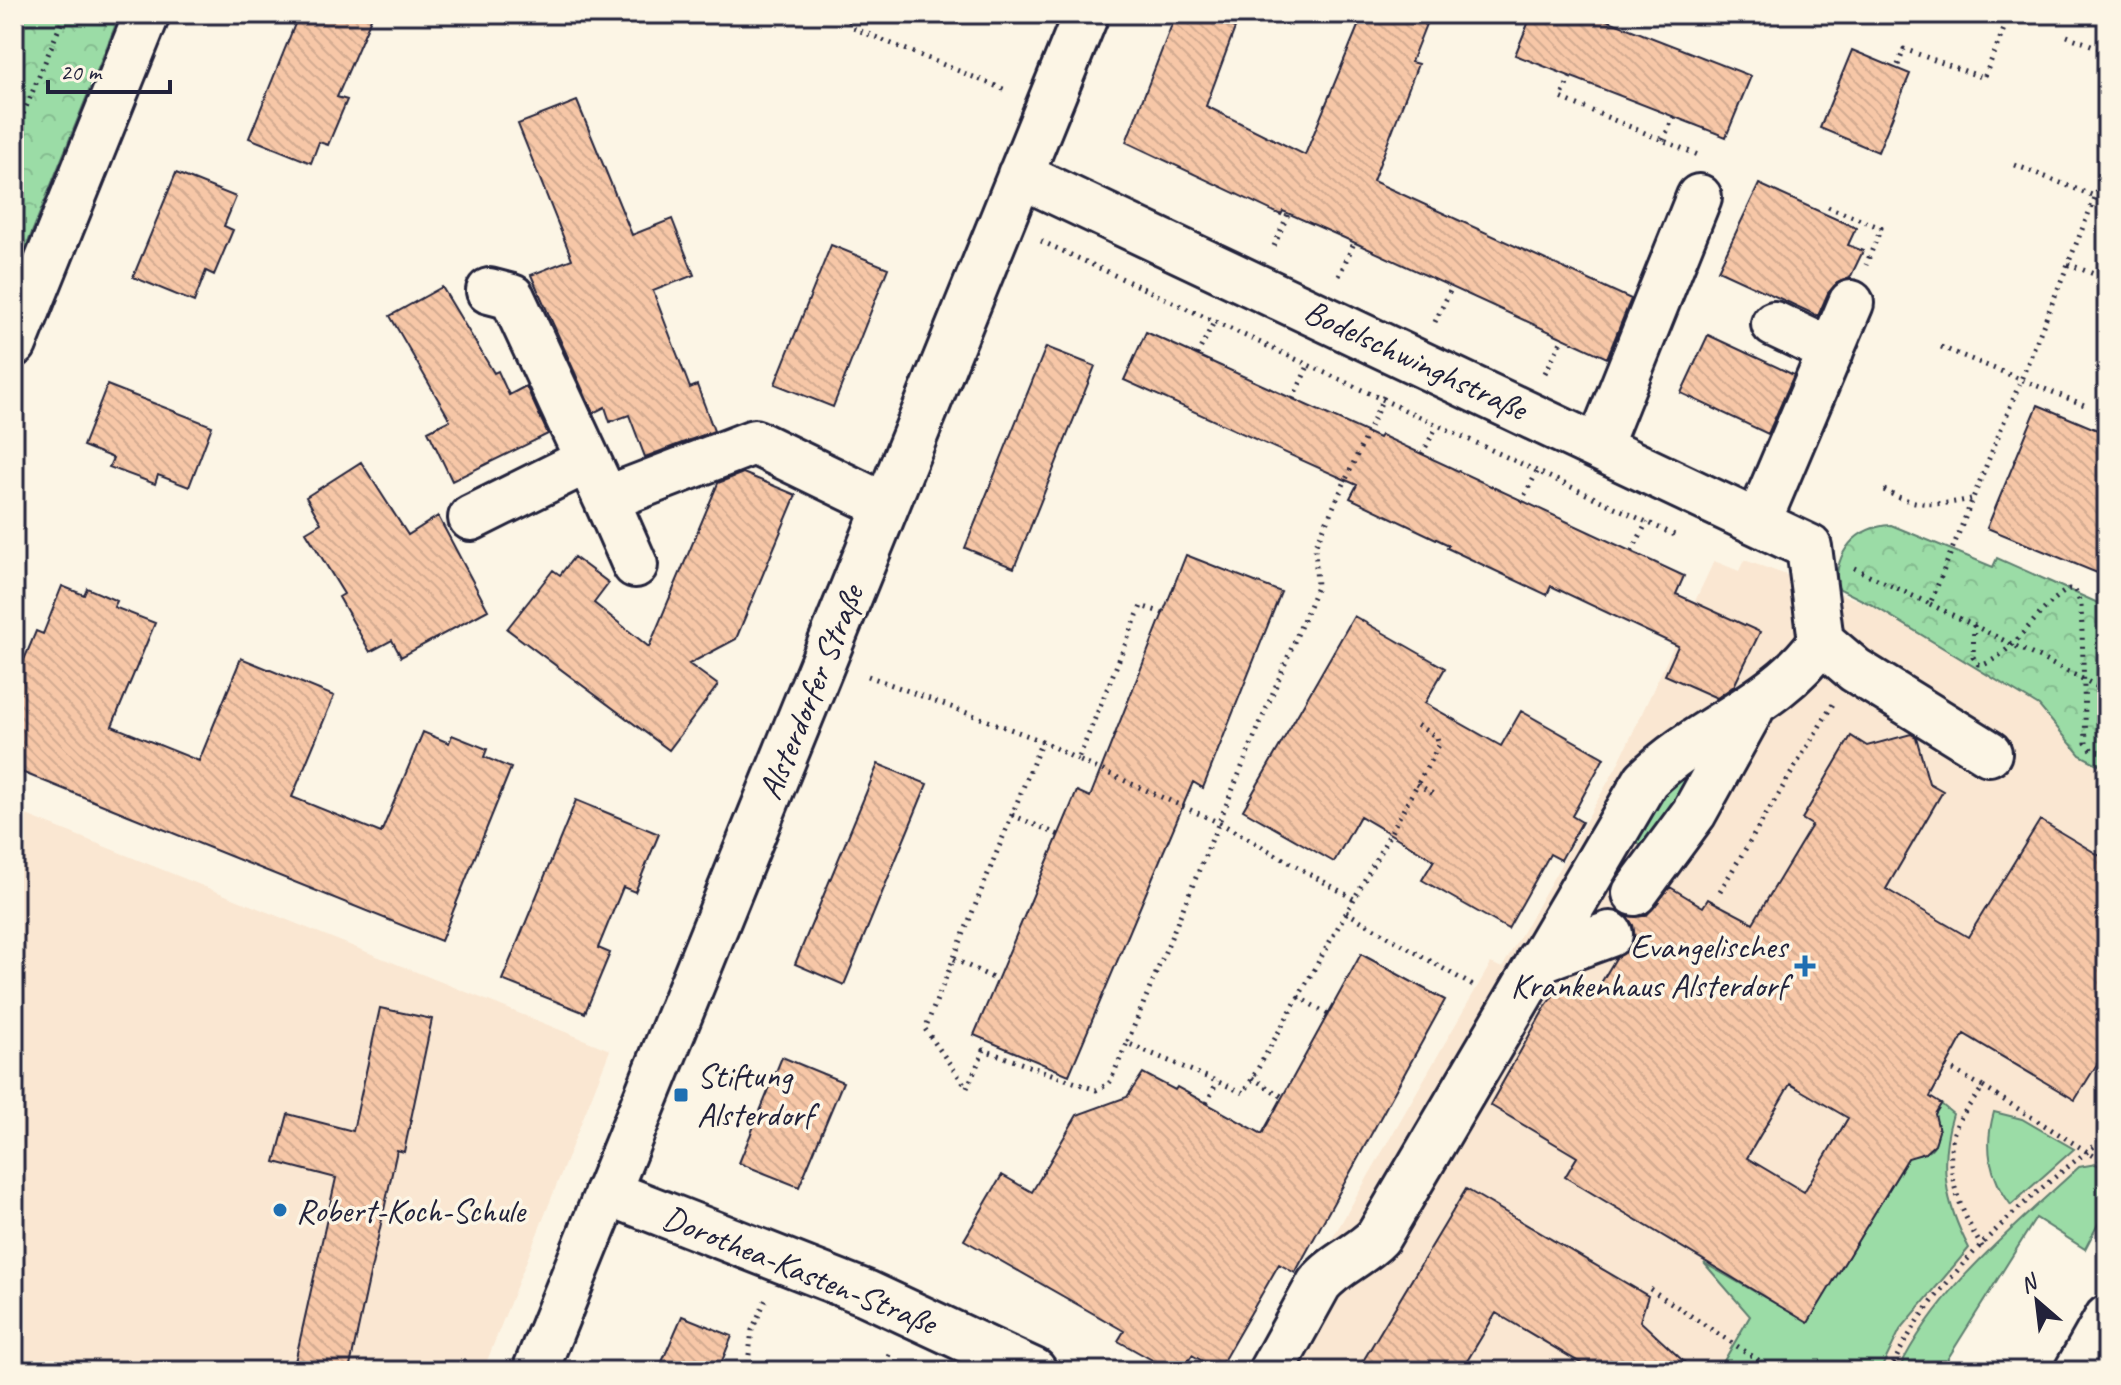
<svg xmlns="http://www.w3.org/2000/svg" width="2121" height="1385" font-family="Caveat,sans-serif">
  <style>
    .built { fill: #fae7d2 }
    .green { fill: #9bdca6; stroke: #5e7f70; stroke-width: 2 }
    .forest { fill: url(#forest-crowns); stroke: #5e7f70; stroke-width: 2 }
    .building { fill: url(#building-back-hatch); stroke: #22223b; stroke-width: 2; fill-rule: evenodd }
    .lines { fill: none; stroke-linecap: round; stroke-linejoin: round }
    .minor-casing { stroke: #22223b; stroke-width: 50 }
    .path { stroke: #22223b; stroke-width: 5; stroke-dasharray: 2 6; stroke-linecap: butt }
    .minor { stroke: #fcf5e5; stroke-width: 44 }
    .poi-dot { fill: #1f6fb2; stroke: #fcf5e5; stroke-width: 3 }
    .labels { text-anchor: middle; stroke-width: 7; stroke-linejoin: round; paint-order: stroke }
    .street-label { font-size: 34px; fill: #22223b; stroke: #fcf5e5 }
    .poi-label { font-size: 34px; fill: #22223b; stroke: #fcf5e5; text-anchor: start }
  </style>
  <defs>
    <pattern id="forest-crowns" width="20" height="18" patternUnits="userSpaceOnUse" patternTransform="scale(2)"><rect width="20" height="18" fill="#9bdca6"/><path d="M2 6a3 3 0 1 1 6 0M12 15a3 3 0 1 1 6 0" fill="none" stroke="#85bc90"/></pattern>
    <pattern id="building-back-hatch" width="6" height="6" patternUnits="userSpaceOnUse" patternTransform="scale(2)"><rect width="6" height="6" fill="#f7c7a7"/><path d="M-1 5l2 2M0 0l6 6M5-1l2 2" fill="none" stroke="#d3ab91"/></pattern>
  </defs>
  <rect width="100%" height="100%" fill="#fcf5e5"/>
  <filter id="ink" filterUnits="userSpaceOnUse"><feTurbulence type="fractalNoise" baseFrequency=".0125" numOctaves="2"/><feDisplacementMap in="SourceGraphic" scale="16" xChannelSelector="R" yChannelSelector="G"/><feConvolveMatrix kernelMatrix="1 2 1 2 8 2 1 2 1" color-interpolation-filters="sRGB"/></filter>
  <g filter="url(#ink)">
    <path class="built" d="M 1744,560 L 1872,605 L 2039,706 L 2080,754 L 2107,769 L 2107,1207 L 2085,1249 L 2036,1218 L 1940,1371 L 1256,1371 L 1491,963 L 1502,968 L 1617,766 L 1714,561 L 1739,571 Z
      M 14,810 L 610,1050 L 483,1371 L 14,1371 Z"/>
    <path class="green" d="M 1693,768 L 1699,774 L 1654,852 L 1623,834 L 1654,783 Z
      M 1941,1104 L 1953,1114 C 1938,1163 1945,1203 1969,1248 L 1900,1330 L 1880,1371 L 1729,1371 L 1721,1366 L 1750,1316 L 1704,1263 L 1808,1322 L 1910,1155 C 1936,1156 1942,1138 1933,1117 Z
      M 1994,1112 L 2022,1119 L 2074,1149 L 2011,1205 C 1989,1176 1984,1147 1994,1112 Z
      M 2096,1164 L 2107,1170 L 2107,1207 L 2085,1249 L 2036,1218 L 1940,1371 L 1898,1371 C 1938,1288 2012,1229 2079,1167 Z"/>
    <path class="forest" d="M 14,14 L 120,14 L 14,277 Z
      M 1891,525 L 1993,567 L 1997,558 L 2107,607 L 2107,769 L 2080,755 L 2039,706 L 1872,605 L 1836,587 C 1836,552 1854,527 1891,525 Z"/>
    <path class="building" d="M 299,14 L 373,14 L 337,97 L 347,100 L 328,145 L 319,142 L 311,163 L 249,138 Z
      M 1176,14 L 1200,14 L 1235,28 L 1206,106 L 1305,155 L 1363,14 L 1430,14 L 1411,62 L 1418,64 L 1373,181 L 1631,299 L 1607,358 L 1340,236 L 1283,211 L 1281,215 L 1126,142 Z
      M 1532,14 L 1591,14 L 1751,76 L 1726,137 L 1515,55 Z
      M 1852,50 L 1910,74 L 1878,152 L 1820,128 Z
      M 577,101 L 632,235 L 672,219 L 694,275 L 653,291 L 690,388 L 697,385 L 714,431 L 645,457 L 629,415 L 610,422 L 605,407 L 593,413 L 531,275 L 572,259 L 518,124 Z
      M 176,173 L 236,197 L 224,226 L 233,230 L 214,275 L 206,271 L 194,302 L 133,277 Z
      M 1759,184 L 1856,228 L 1848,245 L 1863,251 L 1850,278 L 1837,283 L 1828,293 L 1818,316 L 1718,270 Z
      M 831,245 L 888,268 L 833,407 L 775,384 Z
      M 442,287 L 494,373 L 498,371 L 509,395 L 526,386 L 548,434 L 452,481 L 428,431 L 450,420 L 390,316 Z
      M 1146,332 L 1379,438 L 1381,435 L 1684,576 L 1676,594 L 1760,632 L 1734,686 L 1717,698 L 1665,675 L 1678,646 L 1551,586 L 1547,595 L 1447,548 L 1449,545 L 1350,498 L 1357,485 L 1124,380 Z
      M 1708,335 L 1794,375 L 1768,434 L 1681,393 Z
      M 1046,347 L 1095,366 L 1014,568 L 965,548 Z
      M 107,385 L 212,426 L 189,487 L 158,475 L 155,484 L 109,467 L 113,458 L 83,446 Z
      M 2038,405 L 2107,434 L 2107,577 L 1987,528 Z
      M 361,462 L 408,535 L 438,516 L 488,610 L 401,657 L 392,640 L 370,652 L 339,597 L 344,594 L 306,532 L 321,523 L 306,497 Z
      M 743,473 L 796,495 L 736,639 L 689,664 L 718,685 L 669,750 L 507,629 L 553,570 L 560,575 L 574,557 L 609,583 L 594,603 L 649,647 L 718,483 Z
      M 1186,555 L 1281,592 L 1203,788 L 1193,782 L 1069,1075 L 974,1035 L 1077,791 L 1090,797 Z
      M 62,586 L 84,595 L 87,588 L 117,601 L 114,607 L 155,623 L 112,726 L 199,761 L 241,658 L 334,696 L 292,797 L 381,833 L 423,732 L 449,743 L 452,735 L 487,749 L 484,757 L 511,768 L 441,941 L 14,769 L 14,684 L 36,631 L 43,634 Z
      M 1354,616 L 1445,668 L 1425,703 L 1501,746 L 1521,711 L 1604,758 L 1572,816 L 1582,822 L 1561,860 L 1550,854 L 1508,929 L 1422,880 L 1434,860 L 1360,816 L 1334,862 L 1243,810 Z
      M 1911,734 L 1916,737 L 1929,783 L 1943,791 L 1886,889 L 1968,937 L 2040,820 L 2107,860 L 2107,1048 L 2075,1100 L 1964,1034 L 1930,1097 L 1941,1104 L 1935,1114 L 1939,1131 L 1935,1144 L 1925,1153 L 1908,1158 L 1808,1323 L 1565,1177 L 1577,1157 L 1490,1105 L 1547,1004 L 1562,984 L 1590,1001 L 1616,958 L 1630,949 L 1635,938 L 1633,925 L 1627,916 L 1646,916 L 1670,887 L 1703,907 L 1708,899 L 1753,923 L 1812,825 L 1802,819 L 1851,736 L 1867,746 ZM 1790,1084 L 1848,1118 L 1804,1192 L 1747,1158 Z
      M 878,764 L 927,784 L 844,985 L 795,964 Z
      M 576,800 L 659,834 L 635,892 L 623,887 L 598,948 L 610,953 L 585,1013 L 502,980 Z
      M 1361,954 L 1445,1000 L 1295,1273 L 1279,1264 L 1218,1370 L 1192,1355 L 1182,1371 L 1172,1371 L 1118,1341 L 1124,1331 L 964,1240 L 1002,1175 L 1032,1192 L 1077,1115 L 1127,1097 L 1143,1073 L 1175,1090 L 1177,1087 L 1262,1134 Z
      M 380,1008 L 432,1019 L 404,1152 L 397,1150 L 349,1371 L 293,1371 L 336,1178 L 275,1162 L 288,1114 L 353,1131 Z
      M 782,1057 L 843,1082 L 799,1187 L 739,1163 Z
      M 1466,1189 L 1648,1296 L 1640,1321 L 1694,1371 L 1594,1371 L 1496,1313 L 1461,1371 L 1357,1371 Z
      M 682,1316 L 732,1336 L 718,1371 L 658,1371 Z"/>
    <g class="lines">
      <defs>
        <path id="minor" d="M 1020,175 L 1809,547 L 1821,641 C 1777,705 1699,727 1646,780 L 1378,1237 C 1360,1256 1335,1264 1319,1284 L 1271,1371
          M 489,291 L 512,297 L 606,499 L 754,442 L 886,506
          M 1774,324 L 1831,351
          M 14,344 L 147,14
          M 1599,446 L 1699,197
          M 606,499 L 635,565
          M 471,518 L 588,460
          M 1759,520 L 1851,303
          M 1821,641 L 1855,670 L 1989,753
          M 1635,893 L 1694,813 L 1751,710
          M 1539,960 L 1610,934
          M 607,1192 L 866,1293 L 1034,1371
          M 535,1371 L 1086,14
          M 2077,1371 L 2107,1318"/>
      </defs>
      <use href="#minor" class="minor-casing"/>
      <path class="path" d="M 846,14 L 853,28 L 1008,91
        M 2067,36 L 2107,51
        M 1898,65 L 1904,49 L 1984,78 L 2010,14
        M 1570,77 L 1561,98 L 1698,155
        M 14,136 L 65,14
        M 1663,140 L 1674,116
        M 2015,165 L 2107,201
        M 1828,207 L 1881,228 L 1866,265
        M 1041,241 L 1679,537
        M 1274,246 L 1288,214
        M 2068,264 L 2107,279
        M 1339,276 L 1354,243
        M 1435,322 L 1452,287
        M 1941,347 L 2087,406
        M 1197,355 L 1214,322
        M 1545,373 L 1563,338
        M 1293,399 L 1308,366
        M 1422,454 L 1437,426
        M 1884,490 C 1913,507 1939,506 1971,499
        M 1521,502 L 1537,472
        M 1632,551 L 1647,522
        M 1854,568 L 1930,604 L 2107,168
        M 1930,604 L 2107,691
        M 1163,613 L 1141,606 L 1078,760 L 1220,823 L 1354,899 L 1439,745 L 1437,737 L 1413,723
        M 1974,625 L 1973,657 L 1978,664 L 1985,664 C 2019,649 2037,607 2069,589 L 2075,590 L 2081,605 L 2086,743 L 2093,751 L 2107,752
        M 868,676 L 1042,741
        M 1078,760 L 1042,741 L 925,1029 L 967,1088 L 984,1050 L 1096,1090 L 1109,1084 L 1127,1043
        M 1417,784 L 1435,795
        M 1012,815 L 1059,835
        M 1720,891 L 1833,704
        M 1354,899 L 1244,1093 L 1127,1043 L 1317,587 L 1315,547 L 1385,394
        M 1346,912 L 1475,987
        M 954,959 L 997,980
        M 1298,997 L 1328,1014
        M 1946,1066 L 1983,1087 C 1975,1099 1960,1115 1955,1129 C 1942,1170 1961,1212 1982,1247
        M 1252,1078 L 1283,1097
        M 1983,1087 L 2107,1164
        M 1207,1103 L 1217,1081
        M 1650,1289 L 1775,1371
        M 747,1371 L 752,1330 L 766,1299
        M 882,1371 L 891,1350
        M 1890,1371 C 1929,1283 2029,1193 2107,1137"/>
      <use href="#minor" class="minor"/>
    </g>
  </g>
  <g class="poi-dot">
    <path d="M1801 954h8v8h8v8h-8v8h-8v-8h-8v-8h8z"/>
    <rect x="673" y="1087" width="16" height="16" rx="4"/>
    <circle cx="280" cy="1210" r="8"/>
  </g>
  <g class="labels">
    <g class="street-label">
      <text transform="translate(1416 359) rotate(25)" y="12">Bodelschwinghstraße</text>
      <text transform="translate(810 692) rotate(-68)" y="12">Alsterdorfer Straße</text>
      <text transform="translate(800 1269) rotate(22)" y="12">Dorothea-Kasten-Straße</text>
    </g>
    <g class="poi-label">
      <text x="1787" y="958" text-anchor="end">Evangelisches<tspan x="1787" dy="39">Krankenhaus Alsterdorf</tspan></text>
      <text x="697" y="1087">Stiftung<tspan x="697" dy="39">Alsterdorf</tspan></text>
      <text x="296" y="1222">Robert-Koch-Schule</text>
    </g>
  </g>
  <rect width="2121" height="1385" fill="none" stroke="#fcf5e5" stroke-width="48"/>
  <rect x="24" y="24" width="2073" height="1337" fill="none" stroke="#22223b" stroke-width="3" filter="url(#ink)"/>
  <g transform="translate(2037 1301) rotate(332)" stroke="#fcf5e5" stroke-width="6" paint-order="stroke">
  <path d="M0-6L14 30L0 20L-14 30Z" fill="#22223b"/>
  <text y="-12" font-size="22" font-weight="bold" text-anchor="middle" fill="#22223b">N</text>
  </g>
  <path d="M48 80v12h122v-12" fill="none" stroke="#22223b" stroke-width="4"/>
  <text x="60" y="80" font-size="24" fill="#22223b" stroke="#fcf5e5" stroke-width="6" paint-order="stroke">20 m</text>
</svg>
